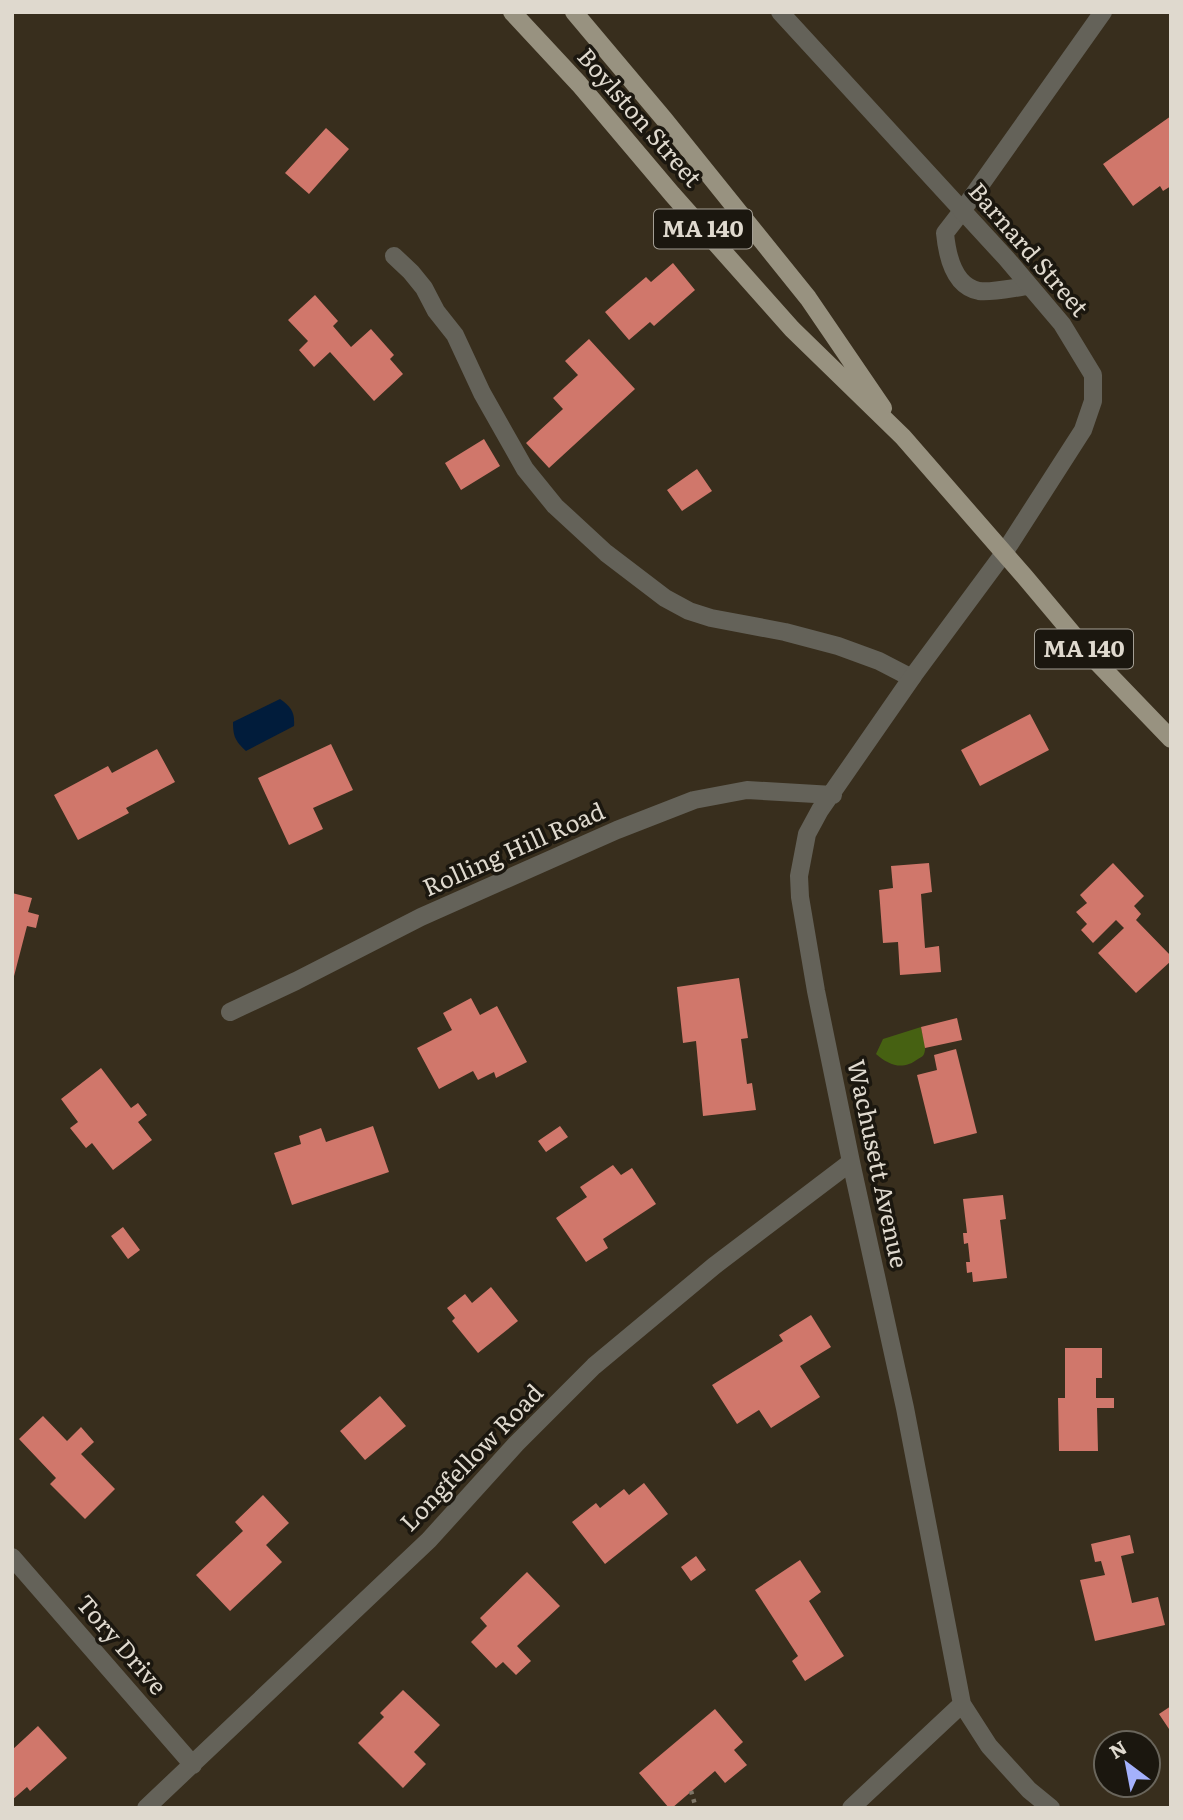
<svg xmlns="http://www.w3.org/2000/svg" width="1183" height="1820" font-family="Literata,serif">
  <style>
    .green { fill: #466112 }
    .water { fill: #011c3b }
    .building { fill: #d0776b }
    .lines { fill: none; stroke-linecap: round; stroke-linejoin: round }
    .path { stroke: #7e7667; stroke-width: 4.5; stroke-dasharray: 3.5 5; stroke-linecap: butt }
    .lane { stroke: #646259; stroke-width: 18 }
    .street { stroke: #646259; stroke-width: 18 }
    .primary { stroke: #989280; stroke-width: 18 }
    .labels { text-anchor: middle; stroke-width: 7; stroke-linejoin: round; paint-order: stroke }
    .shield { fill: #1b170f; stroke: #a49f95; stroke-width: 2 }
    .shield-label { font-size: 23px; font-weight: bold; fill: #dfd9ce }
    .street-label { font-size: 24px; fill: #dfd9ce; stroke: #1b170f }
  </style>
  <rect width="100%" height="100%" fill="#382e1d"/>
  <path class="green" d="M 921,1027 C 922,1034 926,1043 925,1050 C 924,1056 923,1056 918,1059 C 902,1071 889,1065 876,1054 L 883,1039 Z"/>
  <path class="water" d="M 280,699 C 291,707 295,712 294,726 L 246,751 C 235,741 233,736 233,722 Z"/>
  <path class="building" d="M 1171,116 L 1171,186 L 1163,191 L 1160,186 L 1133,206 L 1103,164 Z
    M 326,128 L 349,149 L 309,194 L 285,173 Z
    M 673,263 L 695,290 L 654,326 L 650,322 L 629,340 L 605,312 L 646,277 L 651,282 Z
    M 315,295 L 338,321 L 333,326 L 351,347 L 371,329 L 394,355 L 390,359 L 403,374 L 374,401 L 330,352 L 314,367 L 299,350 L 308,341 L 288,320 Z
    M 589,339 L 635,389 L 549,468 L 526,443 L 563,409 L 553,398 L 578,375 L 565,361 Z
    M 484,439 L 500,466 L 461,490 L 445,463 Z
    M 697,469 L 712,491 L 682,511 L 667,490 Z
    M 1030,714 L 1049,750 L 980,786 L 961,750 Z
    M 331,744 L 353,790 L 313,808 L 323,829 L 289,845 L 258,778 Z
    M 157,749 L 175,782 L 126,808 L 129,813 L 78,840 L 54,795 L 108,766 L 112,773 Z
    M 929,863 L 932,892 L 921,894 L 925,948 L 939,946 L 941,972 L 900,975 L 898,942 L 883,943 L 879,890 L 893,888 L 891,866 Z
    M 1113,863 L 1144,896 L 1134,906 L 1141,914 L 1136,920 L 1171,956 L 1171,961 L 1136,993 L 1098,953 L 1124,928 L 1116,920 L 1093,943 L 1081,930 L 1087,924 L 1076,912 L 1087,903 L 1080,895 Z
    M 12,893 L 32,898 L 28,912 L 39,915 L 36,928 L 27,926 L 13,980 Z
    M 739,978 L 748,1038 L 741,1039 L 747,1084 L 752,1083 L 756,1110 L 703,1116 L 696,1041 L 683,1043 L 677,987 Z
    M 471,998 L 480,1015 L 497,1006 L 527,1062 L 496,1078 L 494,1072 L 478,1080 L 473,1071 L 439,1089 L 417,1048 L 452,1030 L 443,1013 Z
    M 957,1018 L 962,1040 L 925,1048 L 921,1027 Z
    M 956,1049 L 977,1133 L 934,1144 L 917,1075 L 937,1070 L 934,1055 Z
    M 101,1068 L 131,1108 L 138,1103 L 147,1115 L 138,1122 L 152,1140 L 113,1170 L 92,1143 L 86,1148 L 70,1128 L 78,1122 L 61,1099 Z
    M 373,1126 L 389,1172 L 292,1205 L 274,1153 L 301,1144 L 299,1136 L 321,1128 L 326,1142 Z
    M 560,1126 L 568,1137 L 546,1152 L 538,1141 Z
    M 613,1165 L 621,1175 L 632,1168 L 656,1204 L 603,1239 L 608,1248 L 586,1262 L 556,1218 L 587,1197 L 580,1187 Z
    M 1003,1195 L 1006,1219 L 1000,1220 L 1007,1278 L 973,1282 L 972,1272 L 967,1273 L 966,1262 L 970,1262 L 968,1243 L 964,1244 L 963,1233 L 967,1233 L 963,1199 Z
    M 123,1227 L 140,1250 L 128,1259 L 111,1236 Z
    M 491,1287 L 518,1321 L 478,1353 L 452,1321 L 455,1318 L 447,1308 L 465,1294 L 472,1303 Z
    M 811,1315 L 831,1347 L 800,1366 L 820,1397 L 771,1428 L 759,1410 L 737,1424 L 712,1385 L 783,1341 L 779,1335 Z
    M 1065,1348 L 1102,1348 L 1102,1378 L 1096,1378 L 1096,1398 L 1114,1398 L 1114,1408 L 1097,1408 L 1098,1451 L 1059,1451 L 1058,1398 L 1065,1398 Z
    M 380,1396 L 406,1426 L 365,1460 L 340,1431 Z
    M 43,1416 L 67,1441 L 81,1427 L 94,1442 L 81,1454 L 115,1489 L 85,1519 L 50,1484 L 56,1478 L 19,1439 Z
    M 644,1483 L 668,1514 L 605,1564 L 572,1522 L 596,1503 L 600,1508 L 624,1489 L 629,1495 Z
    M 263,1495 L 289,1523 L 266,1545 L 282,1562 L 230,1611 L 196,1575 L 243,1531 L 235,1522 Z
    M 1130,1535 L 1134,1553 L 1121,1556 L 1132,1603 L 1158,1597 L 1165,1625 L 1095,1641 L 1080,1580 L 1105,1575 L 1101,1561 L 1095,1562 L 1091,1544 Z
    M 696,1556 L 706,1570 L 691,1581 L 681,1567 Z
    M 800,1560 L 821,1592 L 809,1601 L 844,1656 L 805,1681 L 792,1661 L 798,1656 L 755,1590 Z
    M 527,1572 L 560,1606 L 517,1646 L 531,1661 L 516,1675 L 503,1662 L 496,1668 L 471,1642 L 487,1626 L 480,1618 Z
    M 403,1690 L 440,1725 L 414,1752 L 426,1764 L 403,1788 L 358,1743 L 384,1717 L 380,1713 Z
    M 1171,1706 L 1171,1732 L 1159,1714 Z
    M 715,1709 L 743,1742 L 734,1750 L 747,1765 L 725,1783 L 715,1771 L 672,1808 L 669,1808 L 639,1773 Z
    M 38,1726 L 67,1758 L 30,1791 L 27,1787 L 12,1800 L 12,1750 Z"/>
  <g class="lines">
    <path class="path" d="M 691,1791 L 696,1808"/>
    <path class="lane" d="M 962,211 L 945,233 C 947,254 953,286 979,291 C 991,293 1017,287 1029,286
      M 394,256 L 411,272 L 424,288 L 436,311 L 455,335 L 482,393 L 525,469 L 555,506 L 606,553 L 665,598 L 689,611 L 711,618 L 785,632 L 838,646 L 879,661 L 906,675 L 913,676"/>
    <path class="street" d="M 780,12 L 1006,258 L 1062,324 L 1093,375 L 1093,401 L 1083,430 L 1004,553 L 913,676 L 820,810 L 807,834 L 799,876 L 800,897 L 816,991 L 851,1162 L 905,1408 L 962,1704 L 989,1746 L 1029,1790 L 1051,1808
      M 962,211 L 1103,12
      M 230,1012 L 296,981 L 421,917 L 617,830 L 694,800 L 747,790 L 833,795
      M 12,1557 L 193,1765
      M 146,1808 L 429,1540 L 516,1444 L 594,1366 L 714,1266 L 851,1162
      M 851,1808 L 962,1704"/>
    <path class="primary" d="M 512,12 L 579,84 L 672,194 L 792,329 L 903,437 L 1025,577 L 1093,658 L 1171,739
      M 574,12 L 664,119 L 808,298 L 883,408"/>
  </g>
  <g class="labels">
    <g class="shield">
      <rect x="654" y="209.5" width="98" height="39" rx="5"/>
      <rect x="1035" y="629.5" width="98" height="39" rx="5"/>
    </g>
    <g class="shield-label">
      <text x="703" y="237">MA 140</text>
      <text x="1084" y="657">MA 140</text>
    </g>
    <g class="street-label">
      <text transform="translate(639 118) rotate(49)" y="8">Boylston Street</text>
      <text transform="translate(1028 250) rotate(49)" y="8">Barnard Street</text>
      <text transform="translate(514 850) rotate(-24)" y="8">Rolling Hill Road</text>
      <text transform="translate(877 1164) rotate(78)" y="8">Wachusett Avenue</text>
      <text transform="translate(472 1458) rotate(-46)" y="8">Longfellow Road</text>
      <text transform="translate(121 1645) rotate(49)" y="8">Tory Drive</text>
    </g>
  </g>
  <rect width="1183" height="1820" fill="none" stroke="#dfd9ce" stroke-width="28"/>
  <g transform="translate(1127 1764) rotate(328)"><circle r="33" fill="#1b170f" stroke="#69655b" stroke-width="2"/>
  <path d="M0-5L12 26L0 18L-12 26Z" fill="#a4b1fc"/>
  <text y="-10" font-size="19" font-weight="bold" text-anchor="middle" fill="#dfd9ce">N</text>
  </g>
</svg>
